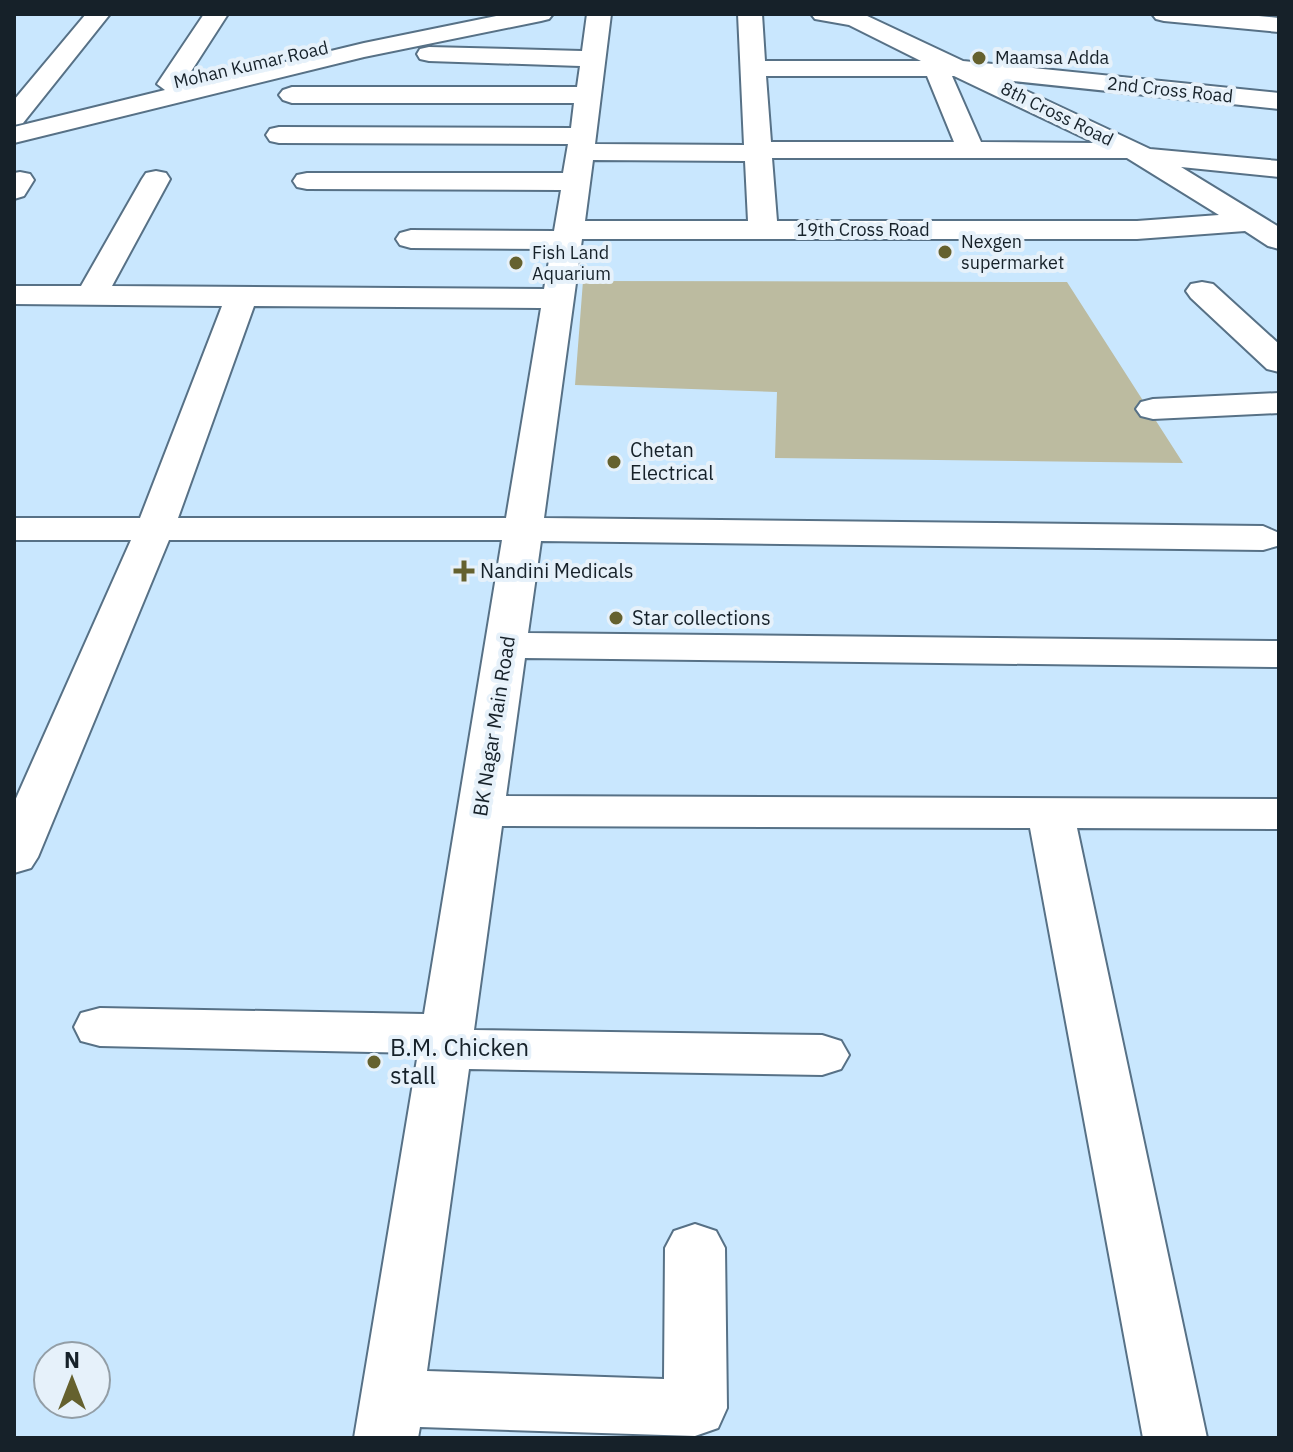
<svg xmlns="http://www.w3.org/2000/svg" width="1293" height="1452" font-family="'IBM Plex Sans',sans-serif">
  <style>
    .green { fill: #bcbba0 }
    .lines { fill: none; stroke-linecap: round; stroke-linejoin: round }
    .minor-casing { stroke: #577186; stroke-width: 4 }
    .minor { fill: #fff; fill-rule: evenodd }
    .poi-dot { fill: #65612e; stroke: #e6f1fa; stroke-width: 3 }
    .labels { text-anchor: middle; stroke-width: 8; stroke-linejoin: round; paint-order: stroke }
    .far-poi-label { font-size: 18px; fill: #162129; stroke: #e6f1fa; text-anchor: start }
    .far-street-label { font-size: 18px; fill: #162129; stroke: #e6f1fa }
    .poi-label { font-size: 20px; fill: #162129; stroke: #e6f1fa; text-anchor: start }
    .street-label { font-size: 20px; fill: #162129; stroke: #e6f1fa }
    .near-poi-label { font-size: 24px; fill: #162129; stroke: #e6f1fa; text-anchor: start }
  </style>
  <rect width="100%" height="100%" fill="#c9e7fe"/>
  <path class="green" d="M 583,281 L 1067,282 L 1183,463 L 775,458 L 777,392 L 575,385 Z"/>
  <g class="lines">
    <defs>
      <path id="minor" d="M 86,14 L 110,14 L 23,123 L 14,125 L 14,100 Z
        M 204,14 L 228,14 L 181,87 L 364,43 L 506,14 L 553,14 L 549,19 L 541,21 L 364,57 L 14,143 L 14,127 L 165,90 L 157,84 Z
        M 587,14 L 611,14 L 595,144 L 744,145 L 738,14 L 762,14 L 765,61 L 921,61 L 849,25 L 815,19 L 811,14 L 863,14 L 963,61 L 1279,93 L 1279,109 L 1003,80 L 1150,149 L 1279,161 L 1279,177 L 1181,167 L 1279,227 L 1279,249 L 1268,246 L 1245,231 L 1137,239 L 582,239 L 544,518 L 1263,526 L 1279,533 L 1277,546 L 1263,550 L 541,541 L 528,633 L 1279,641 L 1279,667 L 525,658 L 506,796 L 1279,799 L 1279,829 L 1077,828 L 1207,1438 L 1143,1438 L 1030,828 L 502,826 L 474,1030 L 822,1035 L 841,1041 L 849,1055 L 841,1069 L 822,1075 L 469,1069 L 427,1371 L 664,1379 L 665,1248 L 674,1231 L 695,1224 L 716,1231 L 725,1248 L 727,1408 L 718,1428 L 695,1436 L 420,1427 L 418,1438 L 354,1438 L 418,1053 L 100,1046 L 81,1041 L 74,1027 L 81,1013 L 100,1008 L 424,1014 L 502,540 L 169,540 L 38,857 L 31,868 L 14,873 L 14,803 L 131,540 L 14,540 L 14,518 L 140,518 L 222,306 L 14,304 L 14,286 L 81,286 L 142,179 L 146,173 L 156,171 L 166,173 L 170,179 L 112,286 L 544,289 L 551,249 L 411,248 L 400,245 L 396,239 L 400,233 L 411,230 L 554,231 L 561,190 L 307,189 L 297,187 L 293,181 L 297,175 L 307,173 L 563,173 L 568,144 L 279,143 L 270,141 L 266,135 L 270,129 L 279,127 L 571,128 L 574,103 L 292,103 L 283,100 L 279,95 L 283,90 L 292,87 L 577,87 L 580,66 L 429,61 L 420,59 L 417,54 L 420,49 L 429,47 L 582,51 ZM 766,76 L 927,76 L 954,142 L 771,142 ZM 952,76 L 954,76 L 1095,143 L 981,142 ZM 772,158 L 1127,158 L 1219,215 L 1137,221 L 777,221 ZM 593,160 L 745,161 L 748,221 L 585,221 ZM 254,306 L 541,308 L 506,518 L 178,518 Z
        M 1152,14 L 1238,14 L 1279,18 L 1279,32 L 1164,21 L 1156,19 Z
        M 20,172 L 30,174 L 34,180 L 24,196 L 14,199 L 14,173 Z
        M 1202,282 L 1213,284 L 1279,344 L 1279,372 L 1267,369 L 1191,298 L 1186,291 L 1191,284 Z
        M 1279,393 L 1279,413 L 1153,419 L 1141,416 L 1136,409 L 1141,402 L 1153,399 Z"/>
    </defs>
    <use href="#minor" class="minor-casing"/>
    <use href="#minor" class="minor"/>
  </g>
  <g class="poi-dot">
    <circle cx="979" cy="58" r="8"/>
    <circle cx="945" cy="252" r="8"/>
    <circle cx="516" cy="263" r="8"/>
    <circle cx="614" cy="462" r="8"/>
    <path d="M460 559h8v8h8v8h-8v8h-8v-8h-8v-8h8z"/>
    <circle cx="616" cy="618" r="8"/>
    <circle cx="374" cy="1062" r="8"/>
  </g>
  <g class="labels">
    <g class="far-poi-label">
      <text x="995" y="64">Maamsa Adda</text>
      <text x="961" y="248">Nexgen<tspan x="961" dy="21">supermarket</tspan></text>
      <text x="532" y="259">Fish Land<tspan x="532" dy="21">Aquarium</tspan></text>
    </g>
    <g class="far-street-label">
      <text transform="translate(251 65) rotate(-13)" y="6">Mohan Kumar Road</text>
      <text transform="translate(1170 90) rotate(6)" y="6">2nd Cross Road</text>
      <text transform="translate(1057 114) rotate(26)" y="6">8th Cross Road</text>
      <text x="863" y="236">19th Cross Road</text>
    </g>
    <g class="poi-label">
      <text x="630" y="457">Chetan<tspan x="630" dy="23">Electrical</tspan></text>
      <text x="480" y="578">Nandini Medicals</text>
      <text x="632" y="625">Star collections</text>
    </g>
    <g class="street-label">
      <text transform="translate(494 726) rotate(-81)" y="7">BK Nagar Main Road</text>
    </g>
    <g class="near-poi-label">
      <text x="390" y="1056">B.M. Chicken<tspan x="390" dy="28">stall</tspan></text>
    </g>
  </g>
  <rect width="1293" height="1452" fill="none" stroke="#162129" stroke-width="32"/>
  <g transform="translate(72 1380)"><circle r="38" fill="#e6f1fa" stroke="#939ea6" stroke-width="2"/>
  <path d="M0-6L14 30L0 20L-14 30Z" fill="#65612e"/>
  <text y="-12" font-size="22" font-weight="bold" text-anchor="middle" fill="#162129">N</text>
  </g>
</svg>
